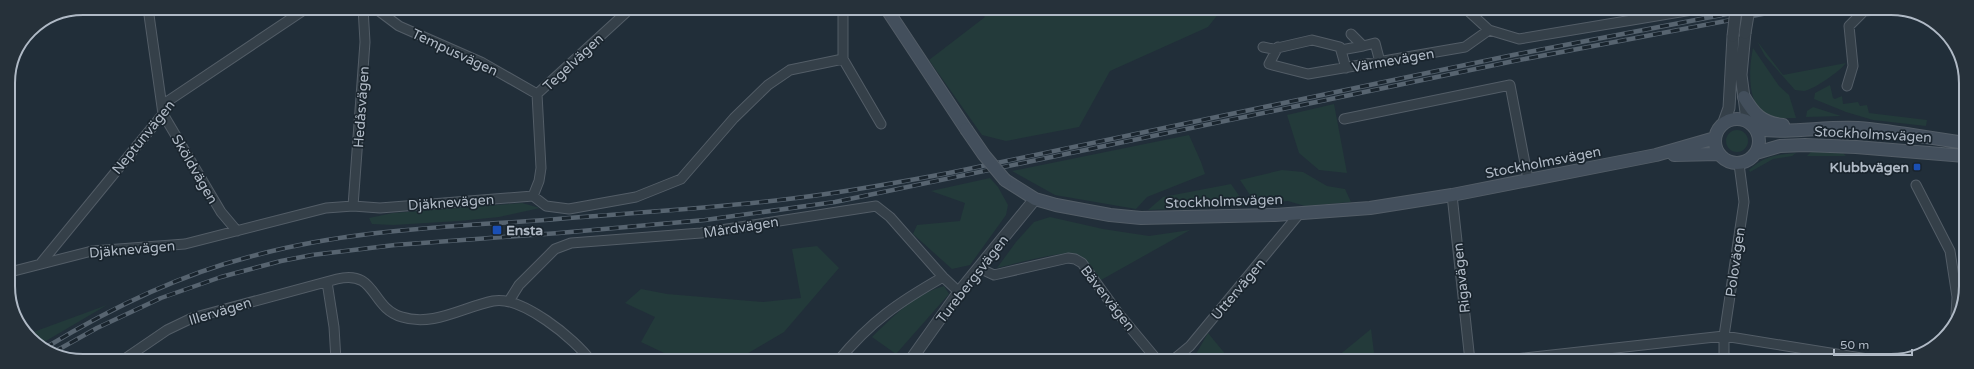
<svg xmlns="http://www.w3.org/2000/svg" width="1974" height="369" font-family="'Varela Round',sans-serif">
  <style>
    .green { fill: #233a3a }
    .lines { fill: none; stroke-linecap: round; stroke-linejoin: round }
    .minor-casing { stroke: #535d67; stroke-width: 11 }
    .tertiary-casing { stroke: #535d67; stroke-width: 13 }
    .secondary-casing { stroke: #535d67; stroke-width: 14 }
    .minor { stroke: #354049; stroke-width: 9 }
    .tertiary { stroke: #354049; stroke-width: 11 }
    .secondary { stroke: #434f5c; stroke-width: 12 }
    .rail-casing { stroke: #576470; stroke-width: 4.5 }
    .rail { stroke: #1a252e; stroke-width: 3; stroke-dasharray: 9; stroke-linecap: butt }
    .tertiary-bridge-casing { stroke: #535d67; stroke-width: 13; stroke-linecap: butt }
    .secondary-bridge-casing { stroke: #535d67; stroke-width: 14; stroke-linecap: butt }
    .tertiary-bridge { stroke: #354049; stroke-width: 11 }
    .secondary-bridge { stroke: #434f5c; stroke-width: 12 }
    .transit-dot { fill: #1a4fb4; stroke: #1a252e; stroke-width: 1.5 }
    .labels { text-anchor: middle; stroke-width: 3.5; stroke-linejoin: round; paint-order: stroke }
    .street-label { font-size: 14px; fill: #b0bac6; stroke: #1a252e }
    .poi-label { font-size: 14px; font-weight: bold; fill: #b0bac6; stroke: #1a252e; text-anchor: end }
    .rim { fill: none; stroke: #b0bac6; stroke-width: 2 }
  </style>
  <rect width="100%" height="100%" fill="#212e39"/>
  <path class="green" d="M 976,8 L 1223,8 L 1208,27 L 1110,71 L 1079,127 L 1006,141 L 982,135 L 929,60 L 985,17 Z
    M 1757,41 L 1783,75 L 1846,63 C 1840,71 1815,89 1804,91 C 1801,91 1798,90 1795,90 L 1765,56 Z
    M 1753,48 L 1779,86 L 1789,95 L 1796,118 C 1787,118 1776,119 1768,116 C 1746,106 1749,67 1753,48 Z
    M 1830,85 L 1833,98 L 1835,99 L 1842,96 L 1843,104 L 1858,102 L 1860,106 L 1867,105 L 1869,113 L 1927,120 L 1926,126 L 1873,120 L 1846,112 L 1814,99 L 1815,93 Z
    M 1334,104 L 1347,173 L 1319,170 L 1299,153 L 1287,115 Z
    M 1813,107 L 1841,116 L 1806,117 L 1807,111 Z
    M1726 141a11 11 0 1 1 22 0a11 11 0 1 1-22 0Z
    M 1189,135 L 1201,162 L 1205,174 L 1147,197 L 1136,209 L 1055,195 L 1012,171 Z
    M 1838,151 L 1843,153 L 1846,156 L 1807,156 L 1811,152 Z
    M 1796,153 L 1792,156 L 1773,159 L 1750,172 L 1749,170 C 1765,156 1775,155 1796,153 Z
    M 1282,170 L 1303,172 L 1327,186 L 1345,189 L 1351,202 L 1305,206 L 1288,201 L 1256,204 L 1240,180 Z
    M 990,178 L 998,187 L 1008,205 L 1006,215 L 970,265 L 952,269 L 913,234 L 917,225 L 960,221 L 965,203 L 931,191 Z
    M 1231,184 L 1246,206 L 1148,210 L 1163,197 Z
    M 522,203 L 540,208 L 499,217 L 459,221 L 393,225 L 372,224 L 369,218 L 393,213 Z
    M 1050,217 L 1103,229 L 1149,236 L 1190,230 L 1101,280 C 1093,270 1084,258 1071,254 C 1062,251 1009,265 997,268 L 1016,242 L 1034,222 Z
    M 817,246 L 839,268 L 784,332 L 735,361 L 681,361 L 641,342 L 655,317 L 625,303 L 641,289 L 667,294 L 763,302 L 801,298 L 792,249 Z
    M 944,286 L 949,294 L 896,354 L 872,337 C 894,316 914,294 944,286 Z
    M 107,305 L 39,345 L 33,342 L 28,334 Z
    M 1371,329 L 1375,361 L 1332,361 Z
    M 1208,333 L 1231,361 L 1192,361 Z"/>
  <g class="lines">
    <defs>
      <path id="minor" d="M 148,8 L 163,114 L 221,212 L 237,231
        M 375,8 L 399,26 L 481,62 L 537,94
        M 843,8 L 843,59 L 881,124
        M 1466,9 L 1489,30 L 1519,39 L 1698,9
        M 1351,34 L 1363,46 L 1375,43 L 1380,62
        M 1263,47 L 1273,49 L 1312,40 L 1340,47 L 1346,68
        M 1278,47 L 1269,64 L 1308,74 L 1465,47 L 1489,30
        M 1341,50 L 1363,46
        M 1847,86 L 1853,66 L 1849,26 L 1864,11 L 1892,9
        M 537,94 L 631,8
        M 1344,119 L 1510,85 L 1528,179
        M 1916,185 L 1950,251 L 1957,297 L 1956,314
        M 1452,195 L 1470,361
        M 533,196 L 539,181 L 541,168 L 537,94
        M 353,206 L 365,42 L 363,8
        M 41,263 L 163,114 L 168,101 L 307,8
        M 979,268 L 994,275 L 1068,258 L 1075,259 L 1082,263 L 1118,313 L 1158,361
        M 10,272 L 92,251 L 185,244 L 326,208 L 353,206 L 380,208 L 533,196 L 546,206 L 569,209 L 636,197 L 681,179 L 734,118 L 768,85 L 790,70 L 843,59
        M 327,282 L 334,327 L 336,360
        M 509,301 L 519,285 L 555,249 L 571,243 L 701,233 L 876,206 L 890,217 L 943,277 L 959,292
        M 123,360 L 167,330 L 192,318 L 337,279 C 377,269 370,308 402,317 C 433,327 463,307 493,301 C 521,295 575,339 590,360
        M 838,361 C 871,321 899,302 943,277
        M 1170,361 L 1173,360 L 1190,346 L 1300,213
        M 1498,361 L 1724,336 L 1880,361
        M 1724,361 L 1724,336 L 1744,202 L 1739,164"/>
      <path id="tertiary" d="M 1745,33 L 1741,75 L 1747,120
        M 1724,122 L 1729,108 L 1733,36
        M 910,361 L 959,292 L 1035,199"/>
      <path id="secondary" d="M 886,8 L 966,129
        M 1744,97 C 1754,114 1762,123 1783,125
        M1715 141a22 22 0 1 1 44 0a22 22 0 1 1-44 0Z
        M 1757,129 C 1790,134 1824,126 1858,128 C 1894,131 1929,138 1965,143
        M 1756,153 L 1780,146 L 1805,145 L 1856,147 L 1965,156
        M 1674,155 L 1719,154
        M 1005,180 L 1035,199 L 1056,205 L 1110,215 L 1141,218 L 1275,215 L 1370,208 L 1452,195 L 1656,155 L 1715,138"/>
    </defs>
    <use href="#minor" class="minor-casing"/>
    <use href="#tertiary" class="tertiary-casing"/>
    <use href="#secondary" class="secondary-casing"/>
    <use href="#minor" class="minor"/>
    <use href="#tertiary" class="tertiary"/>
    <use href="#secondary" class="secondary"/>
    <defs>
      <path id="rail" d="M 45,348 C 109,309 176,276 249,257 C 346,230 446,227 545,220 C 626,213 707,209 788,199 C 842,193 895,183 949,173 L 1513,55 L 1753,9
        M 54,352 L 97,328 L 161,298 L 221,277 L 281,261 L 312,255 L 395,245 L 559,233 L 705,220 L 835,202 L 1514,61 L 1789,9"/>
    </defs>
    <use href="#rail" class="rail-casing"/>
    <use href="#rail" class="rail"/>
    <defs>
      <path id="tertiary-bridge" d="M 1745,33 L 1749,9
        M 1733,36 L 1736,9"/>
      <path id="secondary-bridge" d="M 966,129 L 984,155 L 1005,180"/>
    </defs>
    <use href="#tertiary-bridge" class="tertiary-bridge-casing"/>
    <use href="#secondary-bridge" class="secondary-bridge-casing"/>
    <use href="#tertiary-bridge" class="tertiary-bridge"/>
    <use href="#secondary-bridge" class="secondary-bridge"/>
  </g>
  <g class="transit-dot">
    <rect x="1913" y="163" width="8" height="8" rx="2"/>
    <rect x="492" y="225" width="10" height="10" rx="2"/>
  </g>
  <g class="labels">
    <g class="street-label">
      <text transform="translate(455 52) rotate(25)" y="5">Tempusvägen</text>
      <text transform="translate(1393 60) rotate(-10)" y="5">Värmevägen</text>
      <text transform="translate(573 62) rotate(-43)" y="5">Tegelvägen</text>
      <text transform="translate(361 107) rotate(-86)" y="5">Hedåsvägen</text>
      <text transform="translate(1873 134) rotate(3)" y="5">Stockholmsvägen</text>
      <text transform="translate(143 137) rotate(-51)" y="5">Neptunvägen</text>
      <text transform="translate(1543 162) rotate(-11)" y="5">Stockholmsvägen</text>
      <text transform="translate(195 169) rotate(60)" y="5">Sköldvägen</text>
      <text transform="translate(1224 201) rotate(-2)" y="5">Stockholmsvägen</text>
      <text transform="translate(451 202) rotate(-4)" y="5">Djäknevägen</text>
      <text transform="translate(741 227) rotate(-9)" y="5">Mårdvägen</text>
      <text transform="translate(132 249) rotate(-5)" y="5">Djäknevägen</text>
      <text transform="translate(1735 262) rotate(-82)" y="5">Polovägen</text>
      <text transform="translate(1461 278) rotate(-96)" y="5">Rigavägen</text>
      <text transform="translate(972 279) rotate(-52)" y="5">Turebergsvägen</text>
      <text transform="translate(1238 289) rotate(-50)" y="5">Uttervägen</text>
      <text transform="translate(1108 298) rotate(52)" y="5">Bävervägen</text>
      <text transform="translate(220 311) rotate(-17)" y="5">Illervägen</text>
    </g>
    <g class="poi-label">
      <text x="1909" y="172">Klubbvägen</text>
      <text x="506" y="235" text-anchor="start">Ensta</text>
    </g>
  </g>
  <path d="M0 0H1974V369H0ZM83 15H1891A68 68 0 0 1 1959 83V286A68 68 0 0 1 1891 354H83A68 68 0 0 1 15 286V83A68 68 0 0 1 83 15Z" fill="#26313a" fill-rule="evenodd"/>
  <path class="rim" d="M83 15H1891A68 68 0 0 1 1959 83V286A68 68 0 0 1 1891 354H83A68 68 0 0 1 15 286V83A68 68 0 0 1 83 15Z"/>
  <path d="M1834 349v6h78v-6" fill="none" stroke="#b0bac6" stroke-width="2"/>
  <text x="1840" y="349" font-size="12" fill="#b0bac6" stroke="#1a252e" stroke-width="3" paint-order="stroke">50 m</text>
</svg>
